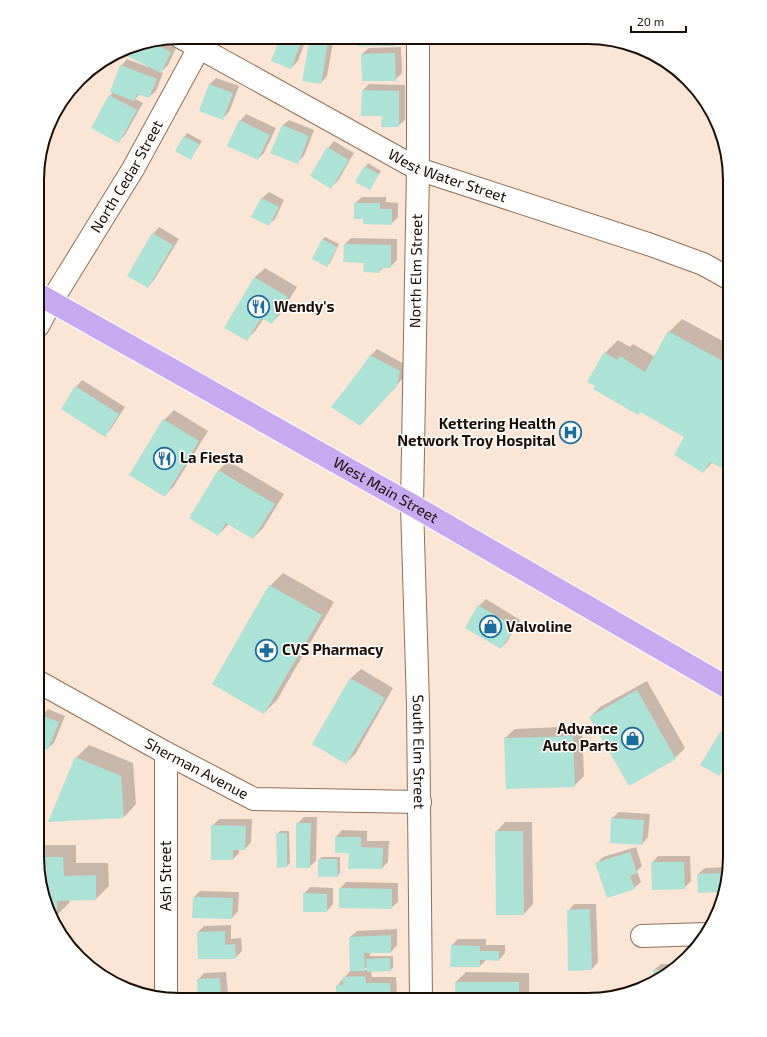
<svg xmlns="http://www.w3.org/2000/svg" width="767" height="1037" font-family="'Exo 2',sans-serif">
  <style>
    .shadow { fill: #0003; fill-rule: evenodd }
    .building { fill: #ade2d7 }
    .lines { fill: none; stroke-linecap: round; stroke-linejoin: round }
    .street-casing { stroke: #907056; stroke-width: 24 }
    .secondary-casing { stroke: #907056; stroke-width: 24 }
    .primary-casing { stroke: #fff; stroke-width: 24 }
    .street { stroke: #fff; stroke-width: 22 }
    .secondary { stroke: #fff; stroke-width: 22 }
    .primary { stroke: #c7a9f0; stroke-width: 22 }
    .labels { text-anchor: middle; stroke-width: 3; stroke-linejoin: round; paint-order: stroke }
    .street-label { font-size: 15px; fill: #1a0e05; stroke: #fff }
    .poi-label { font-size: 15px; font-weight: bold; fill: #1a0e05; stroke: #fff; text-anchor: start }
    .rim { fill: none; stroke: #1a0e05; stroke-width: 2 }
  </style>
  <rect width="100%" height="100%" fill="#fbe5d4"/>
  <path class="shadow" d="M 282,37 L 307,37 L 298,61 L 291,68 Z
    M 311,37 L 334,37 L 327,76 L 321,83 Z
    M 358,38 L 401,38 L 401,39 L 395,45 L 358,45 Z
    M 164,40 L 177,46 L 168,65 L 161,72 L 163,73 L 156,91 L 149,97 L 140,94 L 135,99 L 143,103 L 125,135 L 119,141 L 110,96 L 113,92 L 121,66 L 127,59 L 148,67 L 149,66 L 124,54 L 126,49 L 134,45 Z
    M 401,47 L 402,73 L 395,80 L 362,54 L 369,48 Z
    M 216,78 L 239,86 L 229,112 L 223,118 L 210,84 Z
    M 369,84 L 405,85 L 405,120 L 398,126 L 383,115 L 363,90 Z
    M 246,114 L 276,128 L 264,153 L 258,159 L 240,121 Z
    M 289,120 L 314,130 L 304,156 L 297,162 L 282,126 Z
    M 187,133 L 202,141 L 191,158 L 176,150 Z
    M 334,141 L 354,153 L 338,181 L 331,187 L 328,148 Z
    M 368,163 L 381,171 L 370,189 L 356,182 Z
    M 269,192 L 284,200 L 275,219 L 268,225 L 253,217 L 262,198 Z
    M 362,197 L 386,197 L 386,202 L 398,203 L 398,217 L 391,224 L 364,218 L 355,203 Z
    M 159,227 L 179,239 L 154,280 L 148,287 L 153,234 Z
    M 325,237 L 339,244 L 330,263 L 327,266 L 322,240 Z
    M 351,238 L 397,239 L 397,260 L 390,267 L 384,267 L 379,272 L 365,262 L 345,244 Z
    M 265,268 L 297,287 L 281,313 L 272,323 L 264,318 L 256,330 L 247,340 L 225,327 L 255,277 Z
    M 682,319 L 730,345 L 730,471 L 713,462 L 703,472 L 686,436 L 605,353 L 618,340 L 630,347 L 633,344 L 655,357 L 669,332 Z
    M 377,349 L 406,365 L 403,378 L 360,425 L 363,368 L 371,355 Z
    M 82,380 L 125,407 L 111,429 L 105,435 L 76,387 Z
    M 174,410 L 208,431 L 174,486 L 165,495 L 164,420 Z
    M 228,461 L 284,494 L 263,528 L 253,538 L 229,524 L 218,535 L 219,470 Z
    M 283,573 L 334,602 L 277,700 L 264,713 L 213,683 L 270,586 Z
    M 486,599 L 520,620 L 507,642 L 501,648 L 479,606 Z
    M 361,669 L 393,688 L 356,753 L 346,763 L 313,744 L 351,678 Z
    M 647,681 L 685,748 L 675,758 L 590,717 L 600,707 Z
    M 48,709 L 65,716 L 54,743 L 47,749 L 42,716 Z
    M 582,726 L 584,776 L 574,786 L 505,738 L 515,729 Z
    M 727,726 L 730,728 L 730,760 L 725,768 L 719,775 L 721,732 Z
    M 89,745 L 133,763 L 136,804 L 124,817 L 76,758 Z
    M 619,812 L 650,814 L 648,837 L 642,844 L 611,842 L 612,818 Z
    M 304,817 L 317,817 L 316,861 L 309,867 L 297,824 Z
    M 219,819 L 252,819 L 251,842 L 245,849 L 239,849 L 239,853 L 233,859 L 212,826 Z
    M 505,822 L 532,822 L 533,904 L 524,914 L 496,832 Z
    M 342,830 L 367,831 L 367,841 L 389,841 L 388,862 L 382,868 L 350,852 L 336,852 L 336,837 Z
    M 280,831 L 289,831 L 290,863 L 287,866 L 277,834 Z
    M 37,845 L 76,845 L 76,863 L 108,863 L 109,886 L 96,899 L 69,899 L 70,902 L 57,915 L 51,915 L 37,857 Z
    M 636,847 L 642,866 L 637,871 L 641,882 L 634,888 L 596,864 L 603,857 Z
    M 658,856 L 690,856 L 691,881 L 684,888 L 652,863 Z
    M 322,857 L 340,857 L 340,873 L 337,876 L 319,860 Z
    M 729,867 L 721,891 L 699,892 L 698,874 L 705,868 Z
    M 346,882 L 398,883 L 398,902 L 391,908 L 340,889 Z
    M 310,887 L 333,888 L 333,904 L 327,911 L 304,894 Z
    M 200,891 L 239,892 L 238,911 L 232,918 L 194,897 Z
    M 574,904 L 596,904 L 598,962 L 592,969 L 568,911 Z
    M 231,925 L 231,939 L 241,938 L 242,951 L 235,958 L 198,932 L 204,926 Z
    M 397,929 L 397,945 L 391,952 L 370,952 L 370,956 L 393,956 L 393,968 L 390,970 L 371,971 L 372,977 L 396,977 L 397,991 L 390,997 L 371,997 L 371,999 L 337,999 L 337,986 L 351,970 L 350,937 L 357,931 ZM 368,966 L 368,970 L 364,970 Z
    M 458,939 L 486,939 L 486,945 L 505,945 L 505,953 L 499,960 L 486,960 L 480,966 L 452,945 Z
    M 661,964 L 674,964 L 654,982 L 654,970 Z
    M 226,972 L 228,994 L 223,999 L 199,999 L 198,980 L 204,973 Z
    M 466,972 L 529,973 L 529,998 L 527,1000 L 456,1000 L 456,982 Z"/>
  <path class="building" d="M 280,37 L 303,37 L 291,69 L 271,61 Z
    M 310,37 L 329,37 L 321,84 L 302,81 Z
    M 357,38 L 395,38 L 395,46 L 357,46 Z
    M 150,42 L 171,52 L 161,73 L 123,54 L 125,50 L 134,45 Z
    M 395,53 L 396,81 L 362,81 L 361,54 Z
    M 120,65 L 157,79 L 149,98 L 137,94 L 134,101 L 110,92 Z
    M 209,84 L 233,93 L 223,120 L 199,111 Z
    M 362,90 L 399,91 L 399,127 L 381,127 L 382,116 L 361,116 Z
    M 109,95 L 137,110 L 119,143 L 91,128 Z
    M 239,120 L 270,135 L 258,160 L 227,146 Z
    M 282,125 L 309,136 L 298,164 L 270,153 Z
    M 184,136 L 199,144 L 191,160 L 175,151 Z
    M 327,147 L 349,160 L 331,189 L 310,176 Z
    M 364,166 L 379,174 L 370,190 L 355,182 Z
    M 261,198 L 279,207 L 269,226 L 251,217 Z
    M 354,203 L 380,203 L 380,209 L 392,209 L 392,225 L 363,224 L 363,219 L 354,219 Z
    M 152,233 L 173,245 L 148,288 L 127,276 Z
    M 322,239 L 337,247 L 327,267 L 312,259 Z
    M 344,244 L 391,245 L 391,268 L 380,268 L 380,273 L 363,272 L 364,263 L 343,262 Z
    M 254,277 L 288,297 L 272,324 L 261,318 L 247,341 L 224,328 Z
    M 668,331 L 730,365 L 730,472 L 710,462 L 703,473 L 674,455 L 684,437 L 640,412 L 638,415 L 593,389 L 595,386 L 587,382 L 604,352 L 617,360 L 620,356 L 645,372 Z
    M 370,355 L 400,371 L 397,386 L 360,426 L 331,407 L 362,367 Z
    M 75,386 L 119,414 L 105,437 L 61,409 Z
    M 163,419 L 199,441 L 165,497 L 129,475 Z
    M 218,470 L 275,504 L 253,539 L 226,523 L 218,536 L 189,518 Z
    M 269,585 L 322,615 L 264,714 L 212,684 Z
    M 478,605 L 515,627 L 501,649 L 465,628 Z
    M 350,678 L 385,698 L 346,764 L 312,744 Z
    M 637,690 L 676,759 L 629,786 L 589,717 Z
    M 41,715 L 59,722 L 48,750 L 37,746 L 37,724 Z
    M 720,732 L 730,738 L 730,757 L 719,776 L 700,765 Z
    M 573,736 L 575,787 L 506,789 L 504,738 Z
    M 75,757 L 121,776 L 124,818 L 48,822 Z
    M 611,818 L 644,820 L 642,845 L 610,843 Z
    M 296,823 L 311,823 L 310,868 L 296,868 Z
    M 211,825 L 246,826 L 245,850 L 233,850 L 233,860 L 211,860 Z
    M 495,831 L 523,831 L 524,915 L 496,915 Z
    M 276,833 L 287,833 L 287,867 L 277,868 Z
    M 335,837 L 361,837 L 361,847 L 383,848 L 382,869 L 348,869 L 349,853 L 335,853 Z
    M 630,852 L 637,873 L 630,876 L 635,889 L 607,898 L 595,863 Z
    M 37,857 L 63,857 L 64,876 L 96,875 L 96,900 L 57,901 L 57,916 L 51,916 Z
    M 318,859 L 337,859 L 338,877 L 318,877 Z
    M 651,862 L 684,862 L 685,889 L 652,890 Z
    M 723,873 L 724,884 L 721,892 L 698,893 L 697,874 Z
    M 339,888 L 392,889 L 392,909 L 339,908 Z
    M 303,893 L 327,894 L 327,912 L 303,912 Z
    M 193,897 L 233,898 L 232,919 L 192,918 Z
    M 590,909 L 592,970 L 568,971 L 567,910 Z
    M 225,931 L 225,945 L 235,944 L 236,959 L 198,959 L 197,932 Z
    M 391,935 L 391,953 L 364,953 L 365,971 L 350,971 L 349,937 Z
    M 451,945 L 480,946 L 480,951 L 499,951 L 499,961 L 480,960 L 480,967 L 450,967 Z
    M 390,958 L 391,971 L 367,972 L 366,959 Z
    M 653,970 L 667,970 L 653,983 Z
    M 365,976 L 366,983 L 390,983 L 391,998 L 336,999 L 336,985 L 343,985 L 343,977 Z
    M 220,978 L 221,999 L 198,999 L 197,979 Z
    M 455,982 L 519,982 L 519,1000 L 455,1000 Z"/>
  <g class="lines">
    <defs>
      <g id="street">
        <path id="s1" d="M 180,37 L 418,169 L 651,245 L 703,264 L 730,279"/>
        <path id="s2" d="M 38,326 L 51,302 L 133,169 L 199,48"/>
        <path id="s3" d="M 412,505 L 418,705 L 421,1000"/>
        <path id="s4" d="M 37,681 L 166,753 L 254,799 L 420,802"/>
        <path d="M 166,753 L 166,999"/>
        <path d="M 642,936 L 707,934"/>
      </g>
      <g id="secondary">
        <path id="s5" d="M 412,505 L 418,169 L 418,38"/>
      </g>
      <g id="primary">
        <path id="s6" d="M 38,294 L 412,505 L 730,689"/>
      </g>
    </defs>
    <use href="#street" class="street-casing"/>
    <use href="#secondary" class="secondary-casing"/>
    <use href="#primary" class="primary-casing"/>
    <use href="#street" class="street"/>
    <use href="#secondary" class="secondary"/>
    <use href="#primary" class="primary"/>
  </g>
  <defs>
    <symbol id="restaurant-ring" viewBox="-11 -11 22 22"><circle r="9.5" fill="#fff" stroke="#1b6d9e" stroke-width="1.5"/><path d="M-5-6h1v4h1v-4h1v4h1v-4h1v5L-1.5 .5V6h-2V.5L-5-1ZM5-6V6H3V1.5H1.5Q1.5-4 5-6Z" fill="#1b6d9e"/></symbol>
    <symbol id="hospital-ring" viewBox="-11 -11 22 22"><circle r="9.5" fill="#fff" stroke="#1b6d9e" stroke-width="1.5"/><path d="M-5-5h3v3.5h4V-5h3V5h-3V1.5h-4V5h-3Z" fill="#1b6d9e"/></symbol>
    <symbol id="shop-ring" viewBox="-11 -11 22 22"><circle r="9.5" fill="#fff" stroke="#1b6d9e" stroke-width="1.5"/><path d="M-5-2.5h2.3a2.7 3.5 0 0 1 5.4 0H5L5.5 6h-11ZM-1.5-2.5h3a1.5 2.3 0 0 0-3 0Z" fill="#1b6d9e"/></symbol>
    <symbol id="pharmacy-ring" viewBox="-11 -11 22 22"><circle r="9.5" fill="#fff" stroke="#1b6d9e" stroke-width="1.5"/><path d="M-2-6h4v4h4v4h-4v4h-4v-4h-4v-4h4Z" fill="#1b6d9e"/></symbol>
  </defs>
  <g fill-rule="evenodd">
    <use href="#restaurant-ring" x="246" y="294" width="25" height="25"/>
    <use href="#hospital-ring" x="558" y="420" width="25" height="25"/>
    <use href="#restaurant-ring" x="152" y="446" width="25" height="25"/>
    <use href="#shop-ring" x="478" y="614" width="25" height="25"/>
    <use href="#pharmacy-ring" x="254" y="638" width="25" height="25"/>
    <use href="#shop-ring" x="620" y="726" width="25" height="25"/>
  </g>
  <g class="labels">
    <g class="street-label">
      <text dy="5" stroke="none"><textPath href="#s1" startOffset="302">West Water Street</textPath></text>
      <text dy="5" stroke="none"><textPath href="#s2" startOffset="174">North Cedar Street</textPath></text>
      <text dy="5" stroke="none"><textPath href="#s5" startOffset="234">North Elm Street</textPath></text>
      <text dy="5" stroke="none"><textPath href="#s6" startOffset="399">West Main Street</textPath></text>
      <text dy="5" stroke="none"><textPath href="#s3" startOffset="247">South Elm Street</textPath></text>
      <text dy="5" stroke="none"><textPath href="#s4" startOffset="182">Sherman Avenue</textPath></text>
      <text transform="translate(166 876) rotate(-90)" y="5">Ash Street</text>
    </g>
    <g class="poi-label">
      <text x="274" y="312">Wendy's</text>
      <text x="556" y="429" text-anchor="end">Kettering Health<tspan x="556" dy="17">Network Troy Hospital</tspan></text>
      <text x="180" y="463">La Fiesta</text>
      <text x="506" y="632">Valvoline</text>
      <text x="282" y="655">CVS Pharmacy</text>
      <text x="618" y="734" text-anchor="end">Advance<tspan x="618" dy="17">Auto Parts</tspan></text>
    </g>
  </g>
  <path d="M0 0H767V1037H0ZM180 44H587A136 136 0 0 1 723 180V857A136 136 0 0 1 587 993H180A136 136 0 0 1 44 857V180A136 136 0 0 1 180 44Z" fill="#fff" fill-rule="evenodd"/>
  <path class="rim" d="M180 44H587A136 136 0 0 1 723 180V857A136 136 0 0 1 587 993H180A136 136 0 0 1 44 857V180A136 136 0 0 1 180 44Z"/>
  <path d="M631 26v6h55v-6" fill="none" stroke="#1a0e05" stroke-width="2"/>
  <text x="637" y="26" font-size="12" fill="#1a0e05" stroke="#ffffff" stroke-width="3" paint-order="stroke">20 m</text>
</svg>
